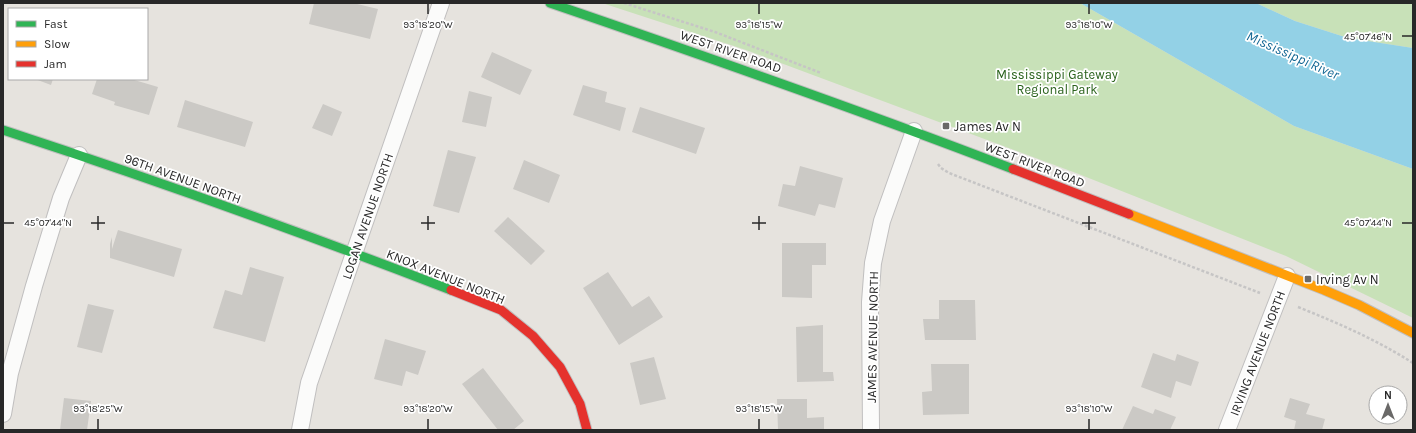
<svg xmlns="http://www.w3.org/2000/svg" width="1416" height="433" font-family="Karla,sans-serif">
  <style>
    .green { fill: #c8e1b8 }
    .water { fill: #93d1e6 }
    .building { fill: #cbc9c5 }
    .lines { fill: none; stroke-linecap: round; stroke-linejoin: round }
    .street-casing { stroke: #c0bfbf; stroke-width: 18 }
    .fast-casing { stroke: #c0bfbf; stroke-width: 11 }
    .slow-casing { stroke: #c0bfbf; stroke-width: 11 }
    .jam-casing { stroke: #c0bfbf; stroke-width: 11 }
    .path { stroke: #c6c5c5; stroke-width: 2.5; stroke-dasharray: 3 2; stroke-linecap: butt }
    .street { stroke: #fbfbfa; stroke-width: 16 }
    .fast { stroke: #30b455; stroke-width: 9 }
    .slow { stroke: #ff9f0a; stroke-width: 9 }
    .jam { stroke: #e5322d; stroke-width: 9 }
    .ticks { fill: none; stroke: #282828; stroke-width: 1.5 }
    .poi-dot { fill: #6a6968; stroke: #fff; stroke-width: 1.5 }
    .labels { text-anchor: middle; stroke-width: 3.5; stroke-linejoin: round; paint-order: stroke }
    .street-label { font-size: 13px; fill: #282828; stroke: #fff }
    .park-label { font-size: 13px; fill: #2a621c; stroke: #fff }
    .poi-label { font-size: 13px; fill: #282828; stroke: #fff; text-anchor: start }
    .water-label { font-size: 14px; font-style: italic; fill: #116693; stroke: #fff }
    .ticks-label { font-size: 10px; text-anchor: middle; fill: #282828; stroke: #fff; stroke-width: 3.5; stroke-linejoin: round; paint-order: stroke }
  </style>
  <rect width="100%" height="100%" fill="#e6e3de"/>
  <path class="green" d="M 602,3 L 1080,3 L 1294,126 L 1413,169 L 1413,318 L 1286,256 L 1076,173 L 746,50 Z
    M 1256,3 L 1413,3 L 1413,48 L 1348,38 L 1295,21 Z"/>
  <path class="water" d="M 1080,3 L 1256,3 L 1295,21 L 1348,38 L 1413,48 L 1413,169 L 1294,126 Z"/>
  <path class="building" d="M 314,3 L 353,3 L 378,9 L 370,39 L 309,24 Z
    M 492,52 L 532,70 L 520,95 L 481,77 Z
    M 35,79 L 53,79 L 51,85 Z
    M 97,79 L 131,79 L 158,87 L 149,115 L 114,105 L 115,102 L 92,94 Z
    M 583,85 L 607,92 L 605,102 L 626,108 L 620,131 L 573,115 Z
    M 469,91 L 492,97 L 486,127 L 462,122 Z
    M 185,100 L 253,122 L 245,147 L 177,127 Z
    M 323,104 L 342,112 L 332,136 L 312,128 Z
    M 640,107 L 705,128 L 696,154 L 632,132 Z
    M 448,150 L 476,157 L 459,213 L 433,206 Z
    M 524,160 L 560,175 L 549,203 L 513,189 Z
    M 800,166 L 843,178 L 835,208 L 819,204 L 815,216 L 778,206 L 783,184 L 795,186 Z
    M 508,217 L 545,251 L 531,265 L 494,231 Z
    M 118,230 L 182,249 L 174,277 L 110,258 L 110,244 L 112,237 L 112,249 Z
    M 782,243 L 826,243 L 826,265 L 812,265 L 812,298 L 782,297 Z
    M 250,267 L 284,277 L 265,342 L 213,328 L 225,290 L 242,295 Z
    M 608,272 L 632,307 L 649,296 L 663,317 L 619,345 L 583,288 Z
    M 939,300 L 975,300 L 976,340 L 925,340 L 923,319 L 939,319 Z
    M 88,304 L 114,310 L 102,353 L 77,347 Z
    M 823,325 L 823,372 L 833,372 L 834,381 L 797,382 L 796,327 Z
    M 385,339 L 426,351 L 418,375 L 406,371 L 402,386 L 374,379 Z
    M 1153,353 L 1175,361 L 1177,354 L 1199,362 L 1191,386 L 1176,381 L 1171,398 L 1141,387 Z
    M 654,357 L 666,399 L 640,405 L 630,363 Z
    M 931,364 L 969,364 L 969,414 L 923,415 L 922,392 L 932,391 Z
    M 483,368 L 524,421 L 513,430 L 498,430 L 462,384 Z
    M 64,398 L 91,401 L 87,430 L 60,430 Z
    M 1290,398 L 1310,404 L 1306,414 L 1325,419 L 1322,430 L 1294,430 L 1296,421 L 1284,417 Z
    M 777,399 L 807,399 L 807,418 L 824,417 L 824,430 L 778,430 Z
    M 1133,406 L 1153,414 L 1155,409 L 1176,417 L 1170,430 L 1122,430 Z"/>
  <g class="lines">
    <defs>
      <path id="street" d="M 3,414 L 10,373 L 34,286 L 61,198 L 79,155
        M 300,430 L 309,383 L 441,3
        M 871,430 L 870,302 L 873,263 L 882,221 L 914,131
        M 1227,430 L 1287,276"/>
      <path id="fast" d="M 550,3 C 705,56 860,110 1013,169
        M 3,130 C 153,179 303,233 451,290"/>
      <path id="slow" d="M 1129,214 L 1324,290 L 1359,305 L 1413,333"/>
      <path id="jam" d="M 1013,169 L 1129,214
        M 451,290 L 501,310 L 533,336 L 560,367 L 580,404 L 587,430"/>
    </defs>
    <use href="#street" class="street-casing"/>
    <use href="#fast" class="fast-casing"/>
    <use href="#slow" class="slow-casing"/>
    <use href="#jam" class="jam-casing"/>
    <path class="path" d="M 624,3 L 715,32 L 821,73
      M 938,164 L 941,168 L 949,173 L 1260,293
      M 1298,307 C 1340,324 1375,339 1413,363"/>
    <use href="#street" class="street"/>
    <use href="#fast" class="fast"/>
    <use href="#slow" class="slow"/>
    <use href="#jam" class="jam"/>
  </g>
  <path class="ticks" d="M 428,4 L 428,14M 759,4 L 759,14M 1089,4 L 1089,14M 1402,36 L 1412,36M 98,216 L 98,230M 428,216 L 428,230M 759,216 L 759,230M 1089,216 L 1089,230M 4,223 L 14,223M 91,223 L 105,223M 421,223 L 435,223M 752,223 L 766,223M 1082,223 L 1096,223M 1402,223 L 1412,223M 98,419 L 98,429M 428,419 L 428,429M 759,419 L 759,429M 1089,419 L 1089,429"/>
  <g class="poi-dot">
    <rect x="942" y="122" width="8" height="8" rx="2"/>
    <rect x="1304" y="275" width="8" height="8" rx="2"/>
  </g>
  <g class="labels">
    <g class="street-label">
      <text transform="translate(731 51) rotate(19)" y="5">WEST RIVER ROAD</text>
      <text transform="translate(1035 164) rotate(21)" y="5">WEST RIVER ROAD</text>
      <text transform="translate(183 178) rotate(20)" y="5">96TH AVENUE NORTH</text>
      <text transform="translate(367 216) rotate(-71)" y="5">LOGAN AVENUE NORTH</text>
      <text transform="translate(446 276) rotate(22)" y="5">KNOX AVENUE NORTH</text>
      <text transform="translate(872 337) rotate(-89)" y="5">JAMES AVENUE NORTH</text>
      <text transform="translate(1257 353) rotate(-69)" y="5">IRVING AVENUE NORTH</text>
    </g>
    <g class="park-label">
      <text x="1057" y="79">Mississippi Gateway<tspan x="1057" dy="15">Regional Park</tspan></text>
    </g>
    <g class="poi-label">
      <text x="954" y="131">James Av N</text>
      <text x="1316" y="284">Irving Av N</text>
    </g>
    <g class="water-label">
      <text transform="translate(1293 55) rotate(24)" y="5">Mississippi River</text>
    </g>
  </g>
  <g class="ticks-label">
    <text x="428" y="28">93°18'20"W</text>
    <text x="759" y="28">93°18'15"W</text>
    <text x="1089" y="28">93°18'10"W</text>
    <text x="1368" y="40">45°07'46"N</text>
    <text x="48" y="226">45°07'44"N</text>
    <text x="1368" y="226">45°07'44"N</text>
    <text x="98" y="412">93°18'25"W</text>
    <text x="428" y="412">93°18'20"W</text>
    <text x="759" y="412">93°18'15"W</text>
    <text x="1089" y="412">93°18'10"W</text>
  </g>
  <rect width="1416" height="433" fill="none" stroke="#282828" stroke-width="8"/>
  <rect x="8" y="8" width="140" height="72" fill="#ffffff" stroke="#a9a9a9"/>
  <rect x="16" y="21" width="20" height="6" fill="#30b455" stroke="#a9a9a9"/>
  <text x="44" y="28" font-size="12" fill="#282828">Fast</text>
  <rect x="16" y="41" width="20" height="6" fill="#ff9f0a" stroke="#a9a9a9"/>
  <text x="44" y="48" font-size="12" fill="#282828">Slow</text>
  <rect x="16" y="61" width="20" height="6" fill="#e5322d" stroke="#a9a9a9"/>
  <text x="44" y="68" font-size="12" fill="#282828">Jam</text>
  <g transform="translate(1388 405)"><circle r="19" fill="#ffffff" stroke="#a9a9a9"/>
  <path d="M0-3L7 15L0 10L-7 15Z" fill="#6a6968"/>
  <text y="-6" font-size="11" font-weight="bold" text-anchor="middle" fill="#282828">N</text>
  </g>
</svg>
